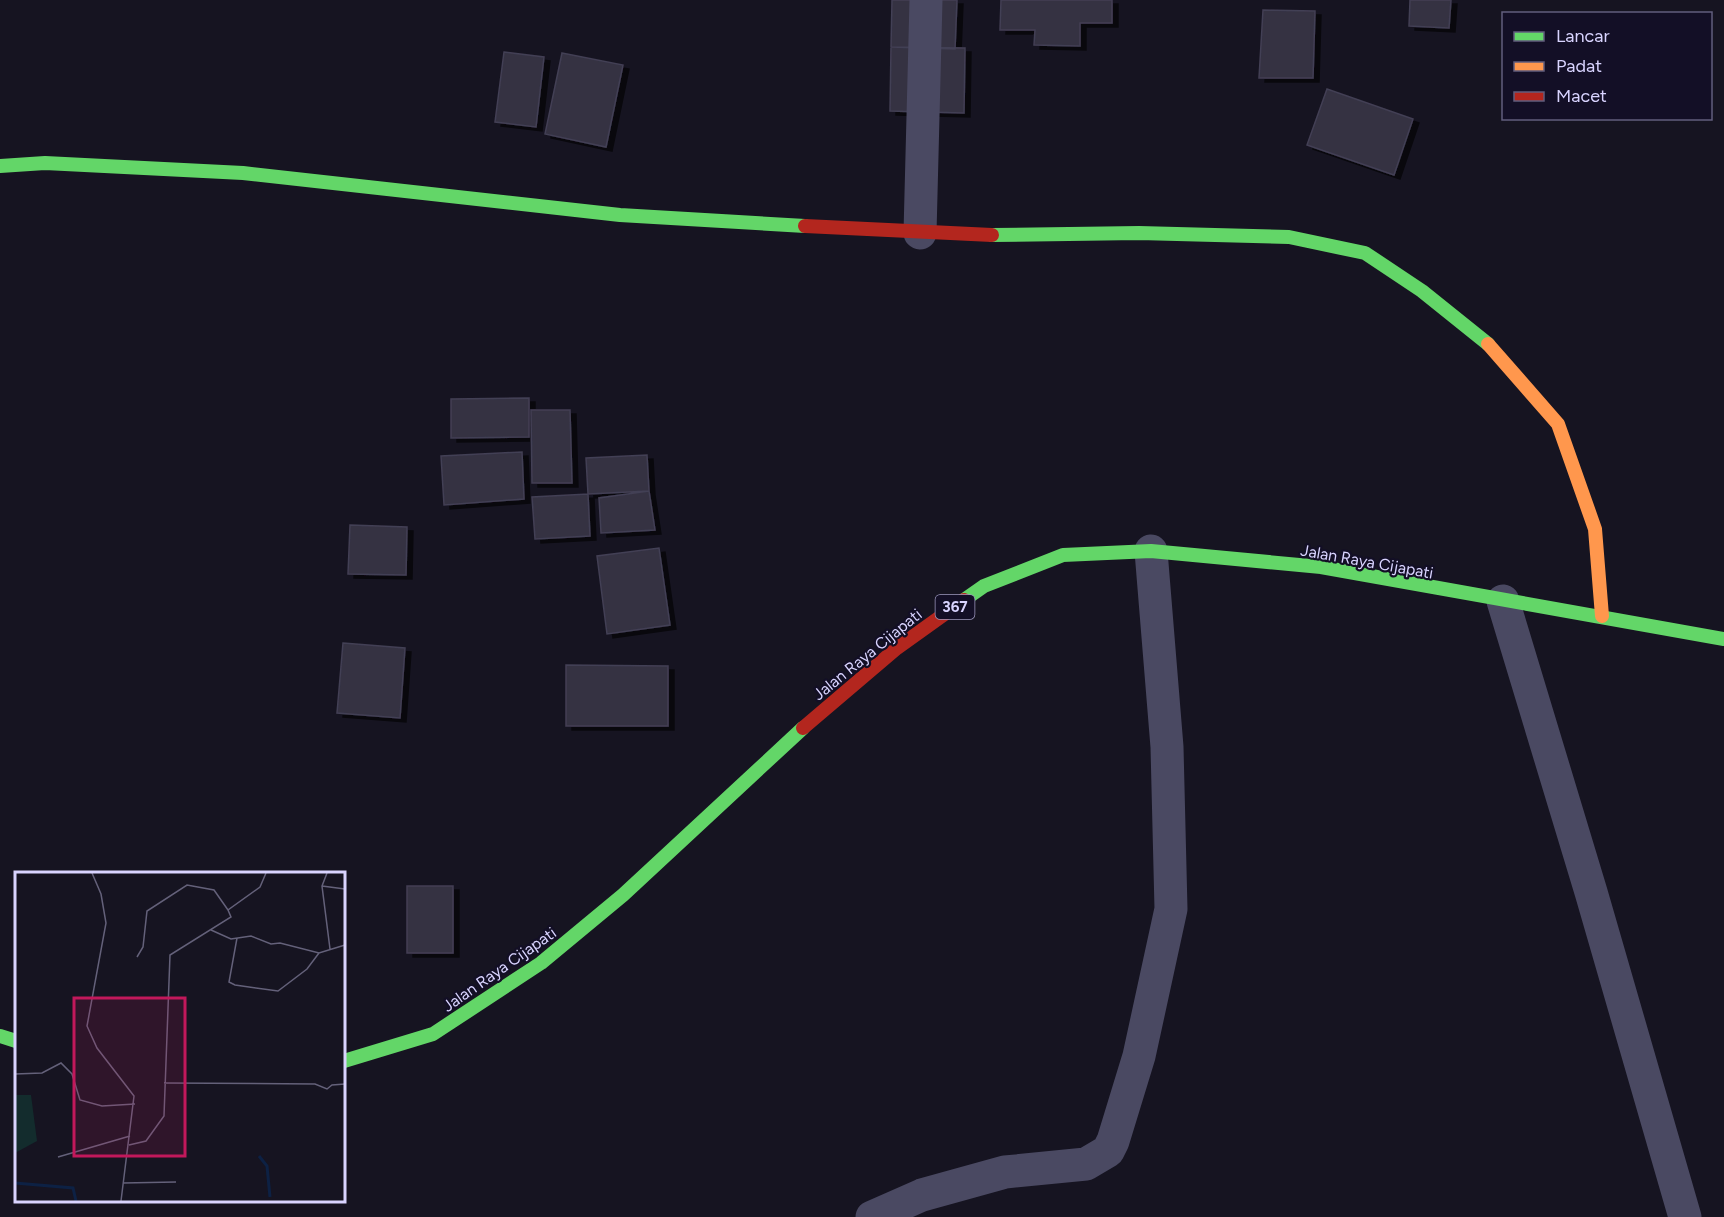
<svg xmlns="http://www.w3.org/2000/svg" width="1724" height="1217" font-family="Figtree,sans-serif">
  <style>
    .building { fill: #343243; stroke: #433f54; stroke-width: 1.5; filter: url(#shadow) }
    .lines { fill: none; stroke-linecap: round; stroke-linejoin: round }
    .street { stroke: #4a4962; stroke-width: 33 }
    .fast { stroke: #63d668; stroke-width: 14 }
    .slow { stroke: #ff974d; stroke-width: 14 }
    .jam { stroke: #b3261e; stroke-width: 14 }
    .labels { text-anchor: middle; stroke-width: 4.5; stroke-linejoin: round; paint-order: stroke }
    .shield { fill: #130f26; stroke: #9e99be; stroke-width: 1.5 }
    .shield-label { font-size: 15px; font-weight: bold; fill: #d9d4ff }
    .street-label { font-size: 16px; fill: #d9d4ff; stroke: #130f26 }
    .inset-river { fill: none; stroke: #0d2144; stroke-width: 3 }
    .inset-road { fill: none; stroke: #64617a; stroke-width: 1.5 }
    .view { fill: #c2185b; fill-opacity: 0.15; stroke: #c2185b; stroke-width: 3 }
    .inset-edge { fill: none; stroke: #d9d4ff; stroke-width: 3 }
  </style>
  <defs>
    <filter id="shadow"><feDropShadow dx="6" dy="4" stdDeviation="0" flood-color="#0009"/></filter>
  </defs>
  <rect width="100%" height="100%" fill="#161421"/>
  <path class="building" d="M 892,0 L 957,0 L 955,49 L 891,47 Z
    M 1001,0 L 1112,0 L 1112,23 L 1080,23 L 1080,46 L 1034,45 L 1035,30 L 1000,30 Z
    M 1410,0 L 1451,0 L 1449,28 L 1409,26 Z
    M 1263,10 L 1315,11 L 1313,78 L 1259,78 Z
    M 891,47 L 965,48 L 964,113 L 890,111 Z
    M 504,52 L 544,57 L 536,127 L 495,122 Z
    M 562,53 L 623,65 L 606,147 L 545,134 Z
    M 1327,89 L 1413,119 L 1394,175 L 1307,145 Z
    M 529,398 L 529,437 L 451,438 L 451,399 Z
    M 531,410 L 570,410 L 572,483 L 532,483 Z
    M 522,452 L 524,499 L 444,505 L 441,456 Z
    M 647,455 L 649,491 L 588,494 L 586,458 Z
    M 649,491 L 655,530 L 601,533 L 599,498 Z
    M 588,494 L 590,536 L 535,539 L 532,497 Z
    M 350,525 L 407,527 L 406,575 L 348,574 Z
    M 659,548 L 670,625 L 607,634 L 597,556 Z
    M 343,643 L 405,648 L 400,718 L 337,713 Z
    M 566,665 L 668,666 L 668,726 L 566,726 Z
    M 407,886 L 453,886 L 453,953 L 407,953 Z"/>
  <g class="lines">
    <path class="street" d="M 920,233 L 926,0
      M 1503,601 L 1591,892 L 1685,1217
      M 872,1217 L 922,1195 L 1005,1172 L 1086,1164 L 1108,1151 L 1113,1141 L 1139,1056 L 1171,909 L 1167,747 L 1151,551"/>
    <path class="fast" d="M 0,166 L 45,163 L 243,173 L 620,215 L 805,226
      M 992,235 L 1139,233 L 1289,237 L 1365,253 L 1422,291 L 1488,344
      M 964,600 L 984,586 L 1063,555 L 1151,551 L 1321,567 L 1724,639
      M 0,1036 L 16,1041
      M 344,1061 L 433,1034 L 541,963 L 623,895 L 803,728"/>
    <path class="slow" d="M 1488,344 L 1558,424 L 1595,529 L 1602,616"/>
    <path class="jam" d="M 805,226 L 992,235
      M 803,728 L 897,648 L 964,600"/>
  </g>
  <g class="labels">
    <rect class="shield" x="935.5" y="595" width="39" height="24" rx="4.5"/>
    <g class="shield-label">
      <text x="955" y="612">367</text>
    </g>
    <g class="street-label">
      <text transform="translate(1367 561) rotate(10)" y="6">Jalan Raya Cijapati</text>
      <text transform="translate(867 654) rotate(-39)" y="6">Jalan Raya Cijapati</text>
      <text transform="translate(499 969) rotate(-35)" y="6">Jalan Raya Cijapati</text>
    </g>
  </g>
  <g transform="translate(15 872)">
    <rect width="330" height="330" fill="#161421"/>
    <path d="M 0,223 L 16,223 L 22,269 L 0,281 Z" fill="#132c2d"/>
    <path class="inset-river" d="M 244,284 L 252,294 L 255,325M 0,311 L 58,316 L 61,329"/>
    <path class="inset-road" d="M 77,1 L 86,22 L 91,51 L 72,154 L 82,176 L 119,224 L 106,329M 312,1 L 307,14 L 315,77M 307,14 L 330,17M 196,58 L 216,67 L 236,64 L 256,72 L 265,71 L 304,81 L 330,73M 222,66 L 214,110 L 220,113 L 263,119 L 292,97 L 304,81M 122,85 L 128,75 L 132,39 L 172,13 L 199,18 L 213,38M 0,202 L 27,201 L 46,191 L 57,202 L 65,228 L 87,234 L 120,232M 149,211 L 300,212 L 312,217 L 317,213 L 330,212M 114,273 L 131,269 L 149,244 L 155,83 L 216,45 L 213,38 L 245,15 L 251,1M 43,285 L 115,264M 108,311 L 161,310"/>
    <path class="view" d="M 59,126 L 170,126 L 170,284 L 59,284 Z"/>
    <rect width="330" height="330" class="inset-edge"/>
  </g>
  <rect x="1502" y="12" width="210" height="108" fill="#130f26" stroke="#625e7d" stroke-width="1.5"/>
  <rect x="1514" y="32" width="30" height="9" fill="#63d668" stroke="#625e7d" stroke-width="1.5"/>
  <text x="1556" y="42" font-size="18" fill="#d9d4ff">Lancar</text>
  <rect x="1514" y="62" width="30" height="9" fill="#ff974d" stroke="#625e7d" stroke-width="1.5"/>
  <text x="1556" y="72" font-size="18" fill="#d9d4ff">Padat</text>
  <rect x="1514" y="92" width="30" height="9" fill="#b3261e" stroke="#625e7d" stroke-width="1.5"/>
  <text x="1556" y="102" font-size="18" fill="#d9d4ff">Macet</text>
</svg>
